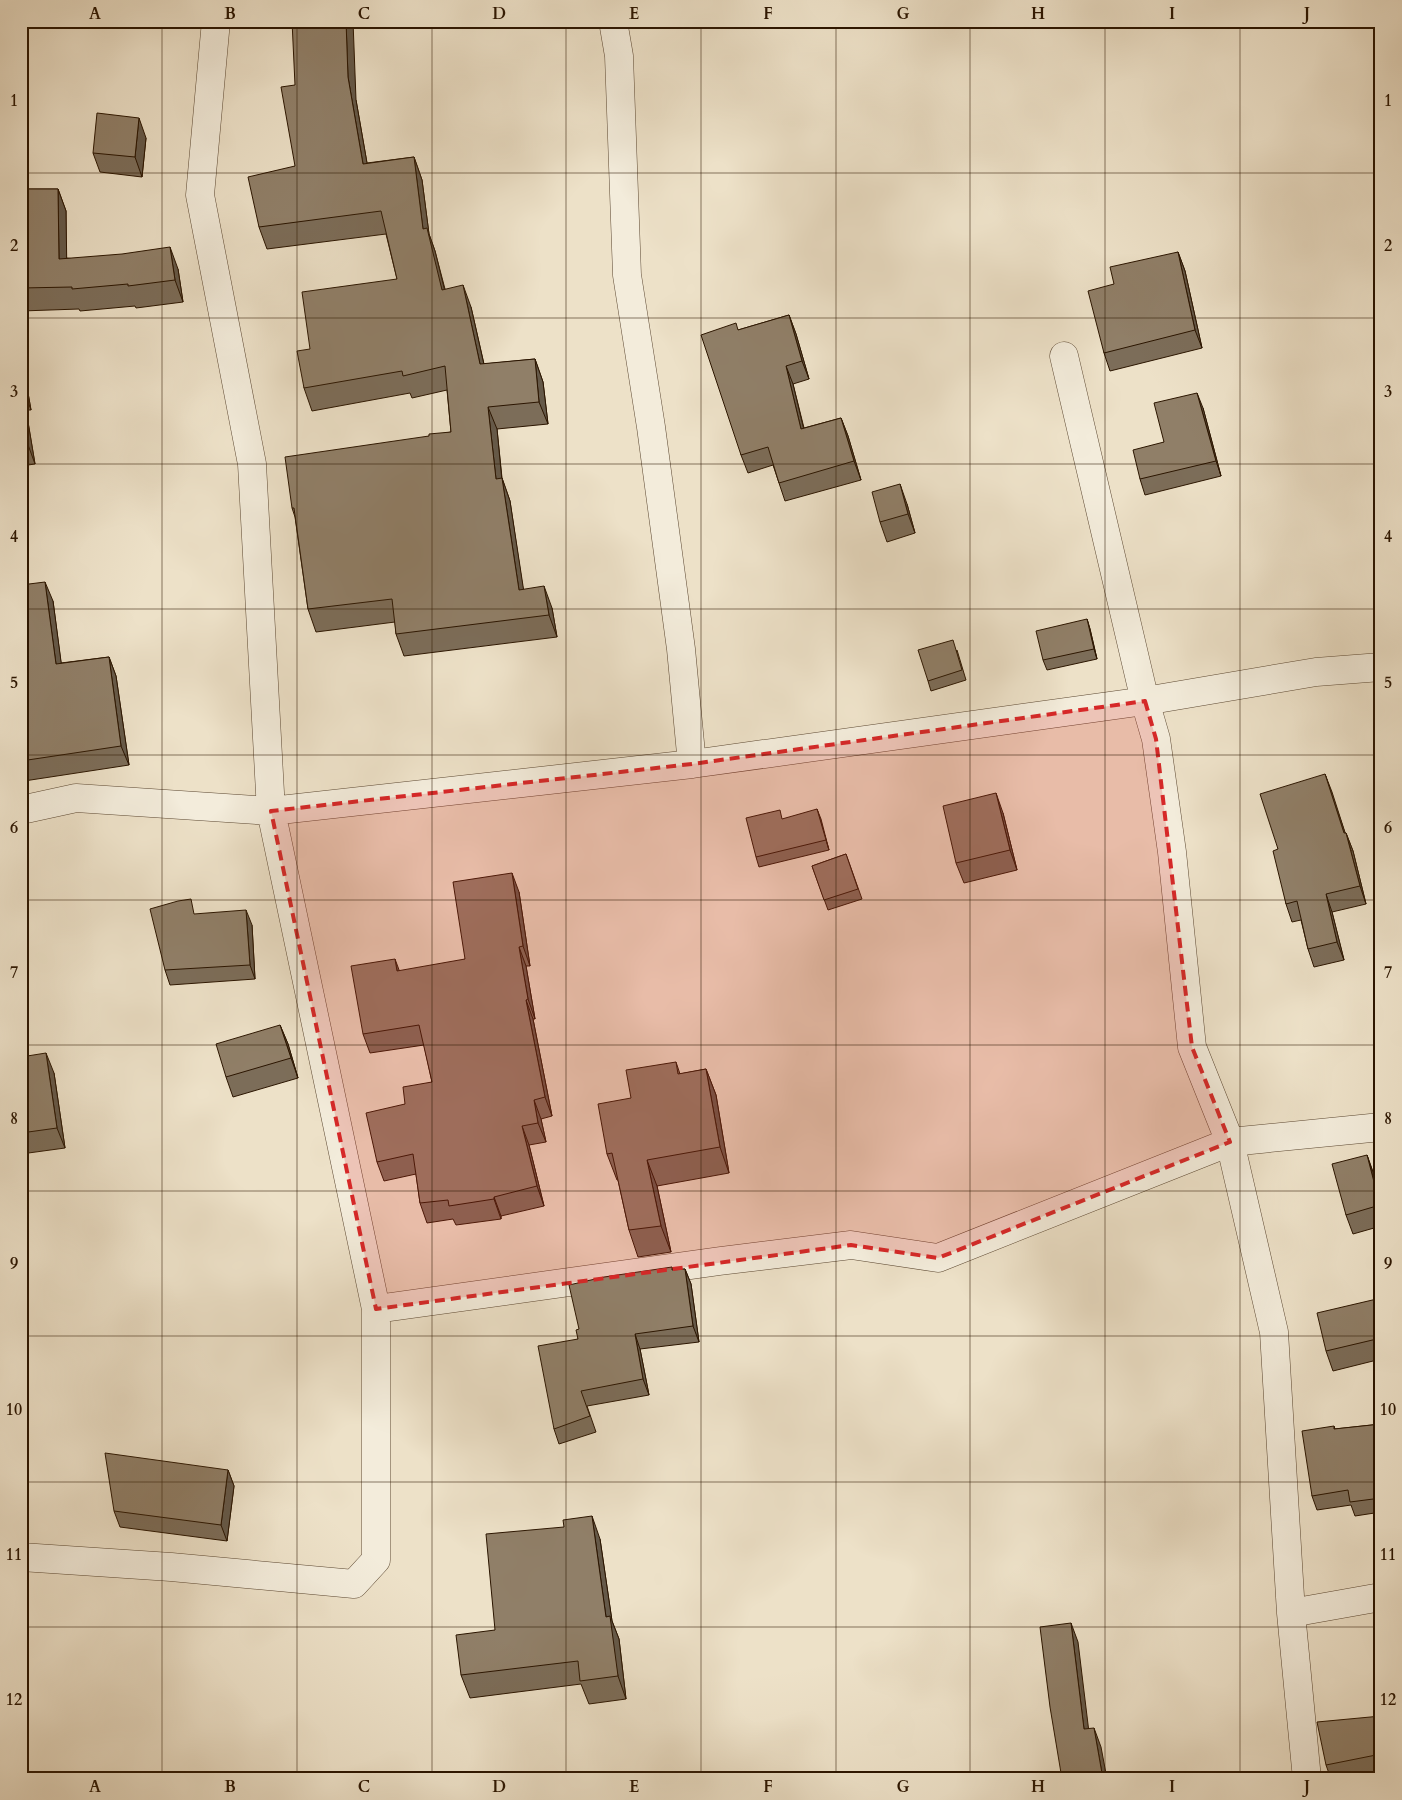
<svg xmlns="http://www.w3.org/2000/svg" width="1402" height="1800" font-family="Cardo,serif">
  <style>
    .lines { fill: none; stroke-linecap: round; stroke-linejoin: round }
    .minor-casing { stroke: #5c4832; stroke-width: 29 }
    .minor { stroke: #f3ecdb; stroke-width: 28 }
    .wall { fill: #7c6d59; stroke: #2b1500 }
    .shaded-wall { fill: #655949; stroke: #2b1500 }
    .building { fill: #907f68; stroke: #2b1500 }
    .marked { fill: #d62828; fill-opacity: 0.2; stroke: #d62828; stroke-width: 4; stroke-dasharray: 10 6; stroke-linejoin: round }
    .grid { fill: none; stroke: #2b1500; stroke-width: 1; stroke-opacity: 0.55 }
    .neatline { fill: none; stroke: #2b1500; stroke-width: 2 }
    .grid-label { font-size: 16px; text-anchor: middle; font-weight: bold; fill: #2b1500 }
  </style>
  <rect width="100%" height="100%" fill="#ede1c8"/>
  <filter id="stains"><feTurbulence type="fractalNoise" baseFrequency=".004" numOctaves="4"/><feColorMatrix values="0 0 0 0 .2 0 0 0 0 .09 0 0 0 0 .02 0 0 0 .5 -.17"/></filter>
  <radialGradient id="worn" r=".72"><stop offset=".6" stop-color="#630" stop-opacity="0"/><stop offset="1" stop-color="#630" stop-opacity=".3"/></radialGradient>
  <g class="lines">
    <defs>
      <path id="minor" d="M 613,21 L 619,56 L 627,275 L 651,427 L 681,649 L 692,764
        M 1064,356 L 1145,701 L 1156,739 L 1172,852 L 1192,1047 L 1230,1142 L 1381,1127
        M 21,810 L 76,798 L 271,811 L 692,764 L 1145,701 L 1316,672 L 1381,667
        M 376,1309 L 720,1261 L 851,1245 L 938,1258 L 1230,1142 L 1274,1332 L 1291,1613 L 1307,1779
        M 21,1557 L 171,1567 L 354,1584 L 376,1560 L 376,1309 L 271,811 L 252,464 L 200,195 L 216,21
        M 1291,1613 L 1381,1597"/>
    </defs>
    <use href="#minor" class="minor-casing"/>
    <use href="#minor" class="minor"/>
  </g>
  <path class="wall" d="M 356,100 L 367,163 L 414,157 L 422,180 L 429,234 L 435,251 L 445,289 L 471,307 L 484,364 L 535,359 L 543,382 L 548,424 L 497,429 L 502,478 L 510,501 L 523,589 L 552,608 L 557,637 L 404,656 L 396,634 L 395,622 L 316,632 L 308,609 L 295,517 L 292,508 L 429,436 L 451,432 L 447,390 L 412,398 L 410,393 L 312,411 L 304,388 L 310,349 L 397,279 L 386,234 L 267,249 L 259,227 L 295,166 Z
    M 146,138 L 142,177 L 100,172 L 93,153 Z
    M 21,189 L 58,189 L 66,211 L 66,258 L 178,269 L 183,302 L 136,308 L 135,306 L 80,311 L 79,309 L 21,311 Z
    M 1178,252 L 1185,271 L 1202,348 L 1110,371 L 1104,353 L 1114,284 Z
    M 789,315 L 796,334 L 809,379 L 793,384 L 804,428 L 841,418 L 848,436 L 861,480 L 785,501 L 773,465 L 748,473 L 741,455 L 738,330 Z
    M 21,353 L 31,410 L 26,410 L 35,464 L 21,466 Z
    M 1203,408 L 1221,476 L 1145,495 L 1140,479 L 1164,442 Z
    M 907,504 L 915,533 L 887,542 L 880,522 Z
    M 21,585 L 53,601 L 61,663 L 109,657 L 116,676 L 129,765 L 24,781 L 21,774 Z
    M 1087,619 L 1090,629 L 1097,659 L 1047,670 L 1043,660 Z
    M 957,650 L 966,680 L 931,691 L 928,681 Z
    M 1325,774 L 1345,833 L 1346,833 L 1353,851 L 1366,904 L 1332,912 L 1344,960 L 1314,967 L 1308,949 L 1301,920 L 1292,922 L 1286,904 L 1278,849 Z
    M 817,809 L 829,850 L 759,867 L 756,857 Z
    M 1003,813 L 1017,870 L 964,883 L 956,863 Z
    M 846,854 L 862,899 L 828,910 L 812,866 Z
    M 519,892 L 530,966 L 526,966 L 535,1019 L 533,1019 L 552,1116 L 541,1119 L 546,1142 L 529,1145 L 544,1206 L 501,1216 L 501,1219 L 456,1225 L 453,1219 L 427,1223 L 420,1203 L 416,1174 L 384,1181 L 377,1162 L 405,1104 L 432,1082 L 424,1045 L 370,1053 L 363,1034 L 465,959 Z
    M 252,925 L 255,979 L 170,985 L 165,970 Z
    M 280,1025 L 288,1044 L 298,1078 L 233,1097 L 226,1077 Z
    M 21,1057 L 54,1073 L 65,1148 L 21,1154 Z
    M 676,1062 L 680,1074 L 706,1069 L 716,1095 L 729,1173 L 657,1186 L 671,1252 L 638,1257 L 629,1230 L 618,1180 L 617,1180 L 607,1154 L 631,1098 Z
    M 1367,1155 L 1374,1175 L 1381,1200 L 1381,1226 L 1353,1234 L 1346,1215 Z
    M 672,1267 L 673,1270 L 685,1269 L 691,1284 L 699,1342 L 640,1349 L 649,1395 L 587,1406 L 596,1432 L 559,1444 L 554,1429 L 578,1339 L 579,1329 Z
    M 1381,1298 L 1381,1359 L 1333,1371 L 1326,1351 Z
    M 1381,1424 L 1381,1512 L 1355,1516 L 1351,1505 L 1317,1510 L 1312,1496 L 1334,1426 L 1335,1429 Z
    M 228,1470 L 234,1486 L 227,1541 L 120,1527 L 114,1511 Z
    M 600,1539 L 612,1621 L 619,1639 L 626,1699 L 589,1704 L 581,1684 L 470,1698 L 461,1675 L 495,1630 Z
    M 1381,1716 L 1381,1773 L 1354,1779 L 1331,1779 L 1326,1765 Z"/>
  <path class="shaded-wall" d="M 346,21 L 353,21 L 356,100 L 371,186 L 363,164 L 348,77 Z
    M 139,118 L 146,138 L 142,177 L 135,157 Z
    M 414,157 L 422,180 L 429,234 L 435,251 L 450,312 L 442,290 L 423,229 Z
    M 58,189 L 66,211 L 67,281 L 59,259 Z
    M 170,247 L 178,269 L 183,302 L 175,280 Z
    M 1178,252 L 1185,271 L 1202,348 L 1195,330 Z
    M 463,285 L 471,307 L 489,387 L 480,364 Z
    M 789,315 L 796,334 L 809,379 L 802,361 Z
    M 21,353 L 31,410 L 23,388 L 21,377 Z
    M 535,359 L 543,382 L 548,424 L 539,402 Z
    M 786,366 L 793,384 L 808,447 L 801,429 Z
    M 1197,393 L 1203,408 L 1221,476 L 1216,461 Z
    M 21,398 L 26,410 L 35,464 L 27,442 L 21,410 Z
    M 488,407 L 497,429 L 504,502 L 496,479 Z
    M 841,418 L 848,436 L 861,480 L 854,461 Z
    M 502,478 L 510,501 L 527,612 L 519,590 Z
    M 900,484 L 907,504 L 915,533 L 908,514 Z
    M 45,582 L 53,601 L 64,684 L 56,664 Z
    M 544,586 L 552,608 L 557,637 L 549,615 Z
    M 1087,619 L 1090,629 L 1097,659 L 1094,649 Z
    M 109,657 L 116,676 L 129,765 L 121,746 Z
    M 1325,774 L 1332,792 L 1351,851 L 1344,833 Z
    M 996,793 L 1003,813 L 1017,870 L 1010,850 Z
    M 817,809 L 821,819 L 829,850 L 826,840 Z
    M 1346,833 L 1353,851 L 1366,904 L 1360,886 Z
    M 512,873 L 519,892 L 530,966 L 523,946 Z
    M 1326,894 L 1332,912 L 1344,960 L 1337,942 Z
    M 246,910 L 252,925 L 255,979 L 250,965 Z
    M 519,947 L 526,966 L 535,1019 L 528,999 Z
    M 395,959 L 402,978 L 397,971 Z
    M 526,1000 L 533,1019 L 552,1116 L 545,1097 Z
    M 280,1025 L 288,1044 L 298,1078 L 291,1058 Z
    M 46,1053 L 54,1073 L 65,1148 L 57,1128 Z
    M 706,1069 L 716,1095 L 729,1173 L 720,1147 Z
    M 534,1100 L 541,1119 L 546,1142 L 538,1123 Z
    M 522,1126 L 529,1145 L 544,1206 L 537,1186 Z
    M 1367,1155 L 1374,1175 L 1381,1200 L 1381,1206 Z
    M 647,1160 L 657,1186 L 671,1252 L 661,1226 Z
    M 494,1197 L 501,1216 L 501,1219 L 494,1199 Z
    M 685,1269 L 691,1284 L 699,1342 L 693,1326 Z
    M 635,1334 L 640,1349 L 649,1395 L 643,1379 Z
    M 228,1470 L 234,1486 L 227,1541 L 221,1525 Z
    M 592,1516 L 600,1539 L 612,1621 L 619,1639 L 626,1699 L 618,1676 L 606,1617 Z
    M 1071,1623 L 1078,1642 L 1091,1749 L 1084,1729 Z
    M 1094,1728 L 1101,1747 L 1107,1779 L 1103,1779 Z"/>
  <path class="building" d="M 292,21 L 346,21 L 348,77 L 363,164 L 414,157 L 423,229 L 427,228 L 442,290 L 463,285 L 480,364 L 535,359 L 539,402 L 488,407 L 496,479 L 502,478 L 519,590 L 544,586 L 549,615 L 396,634 L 392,599 L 308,609 L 294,508 L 292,508 L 285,457 L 429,436 L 429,434 L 451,432 L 445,366 L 403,376 L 402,371 L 304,388 L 297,351 L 310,349 L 302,292 L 397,279 L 381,211 L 259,227 L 248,177 L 295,166 L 281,87 L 295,85 Z
    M 97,113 L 139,118 L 135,157 L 93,153 Z
    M 21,189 L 58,189 L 59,259 L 122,254 L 170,247 L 175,280 L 128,286 L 128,284 L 72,289 L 72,287 L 21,288 Z
    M 1178,252 L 1195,330 L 1104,353 L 1088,291 L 1114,284 L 1110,267 Z
    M 789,315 L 802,361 L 786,366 L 801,429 L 841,418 L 854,461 L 779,483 L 768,447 L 741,455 L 701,335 L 736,323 L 738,330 Z
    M 21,377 L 23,388 L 21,388 Z
    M 1197,393 L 1216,461 L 1140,479 L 1133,450 L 1164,442 L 1154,403 Z
    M 21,410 L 27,442 L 21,443 Z
    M 900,484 L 908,514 L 880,522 L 872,492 Z
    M 45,582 L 56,664 L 109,657 L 121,746 L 21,761 L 21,585 Z
    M 1087,619 L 1094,649 L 1043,660 L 1036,631 Z
    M 953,640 L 962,670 L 928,681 L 918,650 Z
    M 1325,774 L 1344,833 L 1346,833 L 1360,886 L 1326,894 L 1337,942 L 1308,949 L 1297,901 L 1286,904 L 1273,851 L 1278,849 L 1260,794 Z
    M 996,793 L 1010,850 L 956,863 L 943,806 Z
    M 817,809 L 826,840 L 756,857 L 746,818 L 780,810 L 782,819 Z
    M 846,854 L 858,889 L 824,900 L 812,866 Z
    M 512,873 L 523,946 L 519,947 L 528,999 L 526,1000 L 545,1097 L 534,1100 L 538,1123 L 522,1126 L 537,1186 L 494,1197 L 494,1199 L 449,1206 L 448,1200 L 420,1203 L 413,1154 L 377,1162 L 366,1113 L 405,1104 L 403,1087 L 432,1082 L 419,1025 L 363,1034 L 351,966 L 395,959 L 397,971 L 465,959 L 453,882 Z
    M 191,899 L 194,914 L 246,910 L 250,965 L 165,970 L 150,909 L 178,901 Z
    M 280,1025 L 291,1058 L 226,1077 L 216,1044 Z
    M 46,1053 L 57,1128 L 21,1133 L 21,1057 Z
    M 676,1062 L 678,1074 L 706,1069 L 720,1147 L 647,1160 L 661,1226 L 629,1230 L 612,1153 L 607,1154 L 598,1104 L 631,1098 L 626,1070 Z
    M 1367,1155 L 1380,1205 L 1346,1215 L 1332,1164 Z
    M 672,1267 L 672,1270 L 685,1269 L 693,1326 L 635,1334 L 643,1379 L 581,1391 L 590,1416 L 554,1429 L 538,1346 L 578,1339 L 576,1330 L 579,1329 L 569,1285 L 604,1277 Z
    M 1381,1298 L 1381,1338 L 1326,1351 L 1317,1313 Z
    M 1381,1424 L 1381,1498 L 1350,1502 L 1348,1490 L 1312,1496 L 1302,1431 L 1334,1426 L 1334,1429 Z
    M 105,1453 L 228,1470 L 221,1525 L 114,1511 Z
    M 592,1516 L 606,1617 L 610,1616 L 618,1676 L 580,1681 L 578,1661 L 461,1675 L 456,1635 L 495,1630 L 486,1534 L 564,1527 L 563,1520 Z
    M 1071,1623 L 1084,1729 L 1094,1728 L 1103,1779 L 1062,1779 L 1050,1707 L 1040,1627 Z
    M 1381,1716 L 1381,1754 L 1326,1765 L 1317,1722 Z"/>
  <path class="marked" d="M 1145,701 L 1156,739 L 1192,1047 L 1230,1142 L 938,1258 L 851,1245 L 376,1309 L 271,811 L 692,764 Z"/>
  <path class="grid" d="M 162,21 L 162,1779M 297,21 L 297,1779M 432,21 L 432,1779M 566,21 L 566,1779M 701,21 L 701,1779M 836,21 L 836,1779M 970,21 L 970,1779M 1105,21 L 1105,1779M 1240,21 L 1240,1779M 21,173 L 1381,173M 21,318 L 1381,318M 21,464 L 1381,464M 21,609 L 1381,609M 21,755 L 1381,755M 21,900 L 1381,900M 21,1045 L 1381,1045M 21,1191 L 1381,1191M 21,1336 L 1381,1336M 21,1482 L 1381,1482M 21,1627 L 1381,1627"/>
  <rect width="1402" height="1800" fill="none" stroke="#ede1c8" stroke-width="55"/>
  <rect x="28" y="28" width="1346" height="1744" class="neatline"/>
  <g class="grid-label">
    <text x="95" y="19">A</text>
    <text x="230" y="19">B</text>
    <text x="364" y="19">C</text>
    <text x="499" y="19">D</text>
    <text x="634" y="19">E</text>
    <text x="768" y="19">F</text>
    <text x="903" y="19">G</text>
    <text x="1038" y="19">H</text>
    <text x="1172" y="19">I</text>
    <text x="1307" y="19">J</text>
    <text x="14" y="106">1</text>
    <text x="1388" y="106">1</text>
    <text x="14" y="251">2</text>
    <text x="1388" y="251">2</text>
    <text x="14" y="397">3</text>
    <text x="1388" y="397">3</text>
    <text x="14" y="542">4</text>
    <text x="1388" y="542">4</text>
    <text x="14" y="688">5</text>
    <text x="1388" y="688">5</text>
    <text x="14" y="833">6</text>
    <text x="1388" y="833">6</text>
    <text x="14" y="978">7</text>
    <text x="1388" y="978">7</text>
    <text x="14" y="1124">8</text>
    <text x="1388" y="1124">8</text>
    <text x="14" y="1269">9</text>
    <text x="1388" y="1269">9</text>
    <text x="14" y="1415">10</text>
    <text x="1388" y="1415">10</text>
    <text x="14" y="1560">11</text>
    <text x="1388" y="1560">11</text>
    <text x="14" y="1705">12</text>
    <text x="1388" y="1705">12</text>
    <text x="95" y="1792">A</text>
    <text x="230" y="1792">B</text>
    <text x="364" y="1792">C</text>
    <text x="499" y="1792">D</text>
    <text x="634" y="1792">E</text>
    <text x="768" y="1792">F</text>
    <text x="903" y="1792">G</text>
    <text x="1038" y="1792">H</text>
    <text x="1172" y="1792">I</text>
    <text x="1307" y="1792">J</text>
  </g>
  <rect width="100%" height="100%" filter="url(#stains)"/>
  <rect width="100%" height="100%" fill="url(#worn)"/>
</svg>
